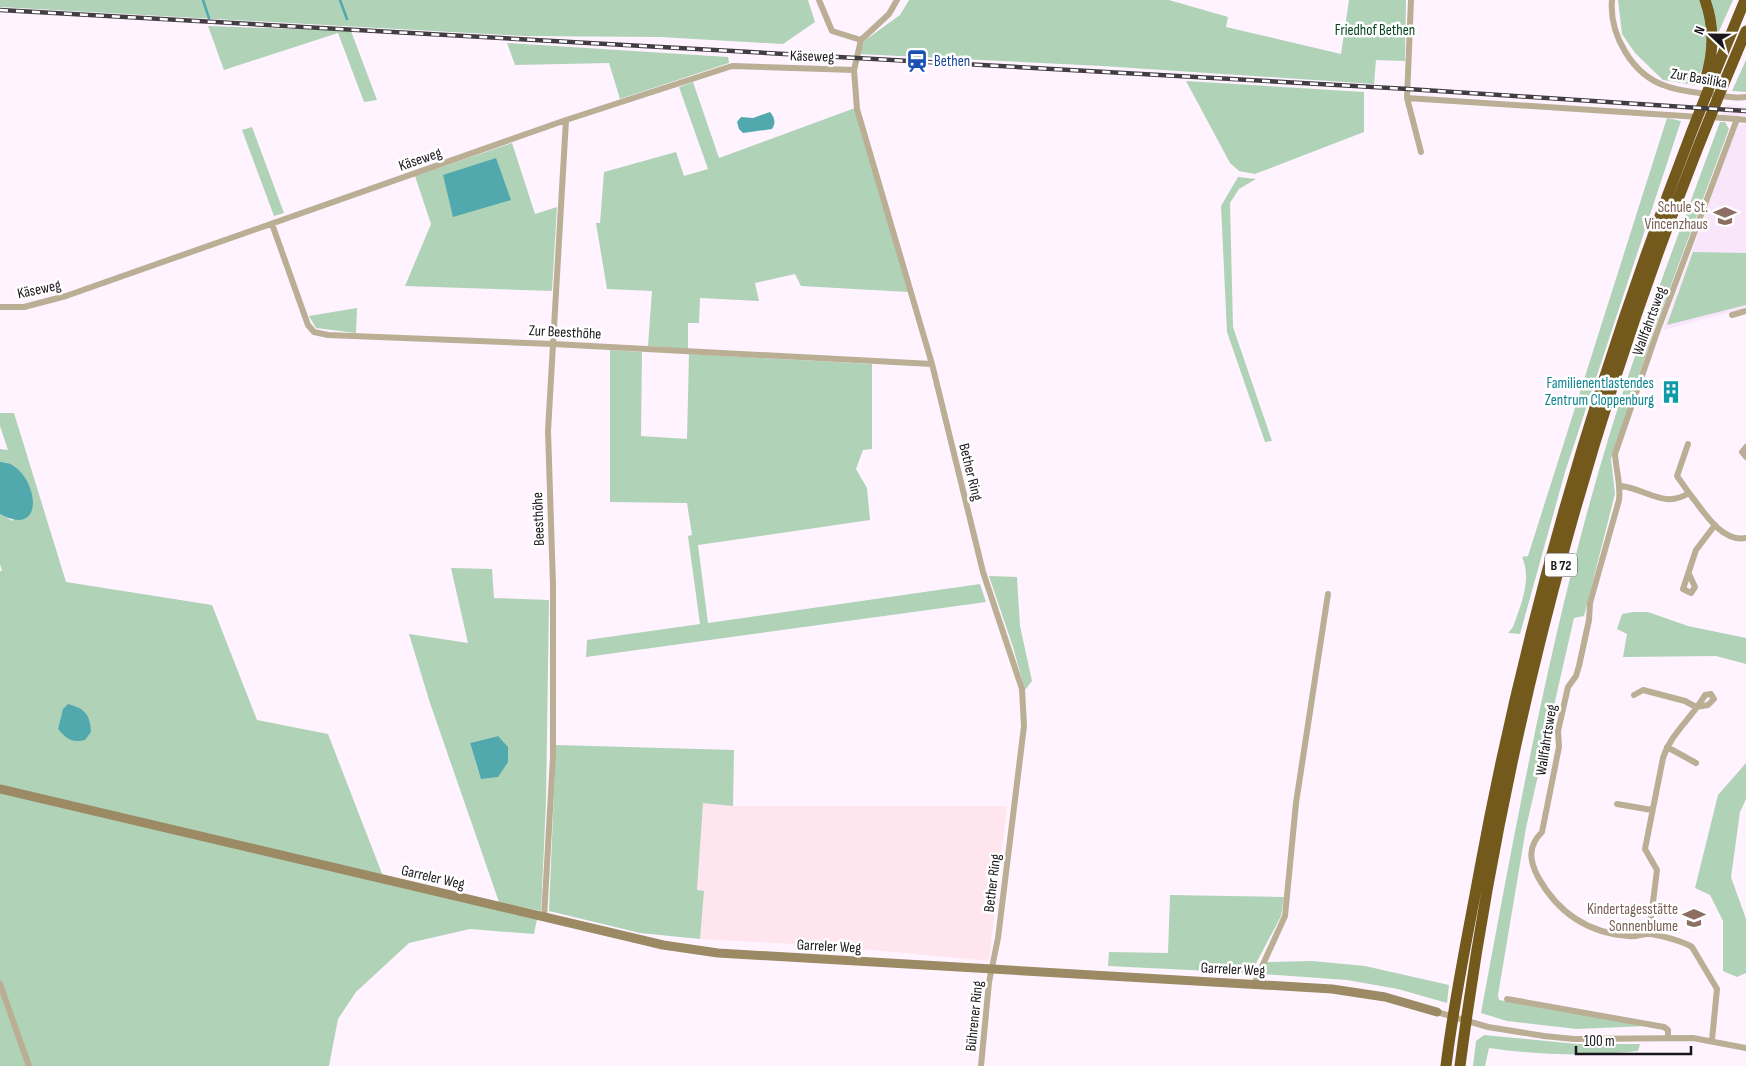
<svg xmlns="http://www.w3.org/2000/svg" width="1746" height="1066" font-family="'Sofia Sans Condensed',sans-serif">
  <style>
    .built { fill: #f9e6fa }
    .industrial { fill: #ffe5ed }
    .green { fill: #b0d2b6; fill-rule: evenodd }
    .water { fill: #51a9ae }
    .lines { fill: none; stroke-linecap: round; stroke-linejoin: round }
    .stream { stroke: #51a9ae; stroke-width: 2.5 }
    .street { stroke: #baae94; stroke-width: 6 }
    .secondary { stroke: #9b8a63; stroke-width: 9 }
    .highway { stroke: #735a1c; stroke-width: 11 }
    .rail-casing { stroke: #433d43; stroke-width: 4.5 }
    .rail { stroke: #fff; stroke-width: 2.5; stroke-dasharray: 8; stroke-linecap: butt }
    .labels { text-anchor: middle; stroke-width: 5; stroke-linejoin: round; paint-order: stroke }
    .shield { fill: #fff; stroke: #5f5c5f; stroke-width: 1 }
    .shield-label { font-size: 14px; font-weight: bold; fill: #1b161b }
    .park-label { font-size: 15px; fill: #04451d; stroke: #fff }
    .street-label { font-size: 15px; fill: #1b161b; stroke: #fff }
    .transit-label { font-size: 15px; fill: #164399; stroke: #fff; text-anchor: start }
    .education-label { font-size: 15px; fill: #785e54; stroke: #fff; text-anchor: end }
    .culture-label { font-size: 15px; fill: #0d838f; stroke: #fff; text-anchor: end }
  </style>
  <rect width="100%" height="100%" fill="#fef3ff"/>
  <path class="built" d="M 1726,105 L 1746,107 L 1746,116 L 1722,115 Z
    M 1738,124 L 1746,124 L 1746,308 L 1663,330 Z"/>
  <path class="industrial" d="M 703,802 L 733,806 L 1007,806 L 989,961 L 830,946 L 700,939 L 704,891 L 697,891 Z"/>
  <path class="green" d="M 0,0 L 808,0 L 815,22 L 783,44 L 660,37 L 524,36 L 0,7 Z
    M 909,0 L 1169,0 L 1228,17 L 1226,27 L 1341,54 L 1349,0 L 1406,0 L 1405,61 L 1376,60 L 1374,84 L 1102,66 L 859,54 L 864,41 L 900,15 Z
    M 1618,0 L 1733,0 L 1695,85 L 1663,80 L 1635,53 L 1622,34 Z
    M 208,26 L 351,31 L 377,100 L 364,102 L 338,33 L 224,70 Z
    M 507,43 L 728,57 L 729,63 L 620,99 L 609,63 L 515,65 Z
    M 1746,60 L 1746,92 L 1732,91 Z
    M 1186,81 L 1364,92 L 1364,132 L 1255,174 L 1239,171 L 1230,163 Z
    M 693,82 L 719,158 L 855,108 L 908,292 L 801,286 L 795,274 L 755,283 L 759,301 L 700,298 L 699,323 L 688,323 L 688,349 L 648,346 L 652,291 L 607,289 L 596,223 L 600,223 L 604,172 L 676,152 L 684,176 L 708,169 L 679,87 Z
    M 1667,118 L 1681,121 L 1565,472 L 1520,634 L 1508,633 L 1513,627 C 1521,605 1532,579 1522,557 L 1528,556 Z
    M 1720,122 L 1725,122 L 1729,129 L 1652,336 L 1611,459 L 1615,494 L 1584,616 L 1574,618 L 1526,828 L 1498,995 L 1499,1000 L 1646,1026 L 1577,1029 L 1507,1021 L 1481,1013 C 1517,819 1552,623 1610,433 C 1642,328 1682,225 1720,122 Z
    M 252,127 L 284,213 L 274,216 L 242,130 Z
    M 512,143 L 535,214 L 557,207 L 552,291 L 405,286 L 431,224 L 415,176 Z
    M 1238,177 L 1256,179 L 1239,189 L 1230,203 L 1233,327 L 1272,441 L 1265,442 L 1227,332 L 1221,206 Z
    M 1693,252 L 1746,253 L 1746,305 L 1667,325 Z
    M 357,308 L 356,333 L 316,328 L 309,316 Z
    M 610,350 L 642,352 L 641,436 L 687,439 L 689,354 L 872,364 L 872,449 L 863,450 L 856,469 L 867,488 L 870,520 L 698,545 L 708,623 L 980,584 L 986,602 L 586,657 L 587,640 L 700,624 L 688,536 L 692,535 L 687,503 L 610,502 Z
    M 0,413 L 14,413 L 66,582 L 212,605 L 257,720 L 328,734 L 386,884 L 537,919 L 534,934 L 470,929 L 409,943 L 356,992 L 338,1019 L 329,1066 L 0,1066 L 0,571 L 2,571 L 0,564 L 0,514 L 13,521 L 7,462 L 0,462 L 0,449 L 8,450 L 0,426 Z
    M 451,568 L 492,569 L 494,598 L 549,600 L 546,802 L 541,911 L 499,902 L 430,703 L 409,634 L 468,643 ZM 498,736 L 479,773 L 470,743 Z
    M 989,576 L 1017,577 L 1020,626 L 1032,681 L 1025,690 L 1013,647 Z
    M 1633,612 L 1648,612 L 1688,626 L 1746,638 L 1746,664 L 1716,656 L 1623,657 L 1627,634 L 1617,629 L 1622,614 Z
    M 556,745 L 734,750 L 733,806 L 703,803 L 697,890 L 704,891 L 700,939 L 640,933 L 549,911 Z
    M 1746,763 L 1746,799 L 1740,812 L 1731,877 L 1746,919 L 1746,973 L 1737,977 L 1723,971 L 1723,921 L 1710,895 L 1695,888 L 1718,795 Z
    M 1170,895 L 1284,897 L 1281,916 L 1251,973 L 1108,966 L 1109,952 L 1168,953 Z
    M 1312,961 L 1365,966 L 1449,985 L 1447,1003 L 1398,989 L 1347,980 L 1262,974 L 1267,962 Z
    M 1484,1035 L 1577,1044 L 1640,1044 L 1638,1051 C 1588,1057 1538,1055 1489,1048 L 1485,1066 L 1473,1066 L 1476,1041 Z"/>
  <path class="water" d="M 770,112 C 775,118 776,123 772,129 L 743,133 L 739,129 L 737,122 L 741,117 L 753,118 Z
    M 496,158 L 511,200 L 453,217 L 443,175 Z
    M 0,462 C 35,461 52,542 0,514 Z
    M 68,704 C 86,709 90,715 91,732 L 85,740 C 71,743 67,739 58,729 L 63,709 Z
    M 498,736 L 508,747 L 508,762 L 498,777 L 481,779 L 470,743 Z"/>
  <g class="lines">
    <path class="stream" d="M 203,0 L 209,18
      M 340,0 L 347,19"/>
    <path class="street" d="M 819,0 L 832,31 L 861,40
      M 897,0 L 889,14 L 861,40 L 854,70 L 857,109 L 932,364 L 983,572 L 1022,689 L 1024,726 L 998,938 L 989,982 L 981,1066
      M 1411,0 L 1407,98 L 1421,152
      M 1612,0 C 1609,34 1632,75 1666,86 C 1679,91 1694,92 1707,94 C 1720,95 1733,99 1746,97
      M 1407,98 L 1699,117
      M 1709,117 L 1737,119 L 1656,335 L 1615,454 C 1616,471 1621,484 1619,500 L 1590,603 L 1589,620 L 1579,666 L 1576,676 L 1568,687 L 1558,731 L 1559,747 L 1542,832 C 1528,846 1529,860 1538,877 C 1558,913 1587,933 1629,936 C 1636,937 1642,934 1648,934 C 1657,934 1685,942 1692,947 L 1717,989 L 1712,1040
      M 1737,119 L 1746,120
      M 272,224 L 308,325 L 314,332 L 328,335 L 553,344 L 932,364
      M 0,307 L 24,307 L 66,296 L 566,120 L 732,66 L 854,70
      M 1732,315 L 1746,311
      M 1688,444 L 1677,476 L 1689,493
      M 1746,447 L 1742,452 L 1746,457
      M 1621,486 C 1647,489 1664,509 1689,493 C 1702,509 1721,543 1746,538
      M 1689,574 L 1695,587 L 1691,593 L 1683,589 L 1696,550 L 1715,525
      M 1634,695 L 1643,690 L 1685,701 L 1696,707 L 1708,705 L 1714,699 L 1711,694 L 1705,695 C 1692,718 1671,733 1663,758 L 1645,849 L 1657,870 L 1649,934
      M 1667,747 L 1696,763
      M 1617,804 L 1652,810
      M 544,918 L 553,757 L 553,584 L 548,431 L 566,120
      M 0,984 L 29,1066
      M 1254,984 L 1285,916 L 1296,803 L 1328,594
      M 1507,999 L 1664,1027 L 1668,1030 L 1668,1037
      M 1437,1012 L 1488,1027 L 1544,1036 L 1574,1039 L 1693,1038 L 1746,1048"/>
    <path class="secondary" d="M 0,789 L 604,931 L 663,945 L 718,953 L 1332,989 L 1385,997 L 1437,1012"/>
    <path class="highway" d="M 1705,0 C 1714,25 1714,51 1706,77
      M 1446,1066 C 1454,999 1468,934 1480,868 C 1535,569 1627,280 1745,0
      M 1460,1066 C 1506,711 1604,360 1746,31"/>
    <defs>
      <path id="rail" d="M 0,10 L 1408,89 L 1746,111"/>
    </defs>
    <use href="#rail" class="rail-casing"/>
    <use href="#rail" class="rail"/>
  </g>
  <defs>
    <symbol id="station-bare" viewBox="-9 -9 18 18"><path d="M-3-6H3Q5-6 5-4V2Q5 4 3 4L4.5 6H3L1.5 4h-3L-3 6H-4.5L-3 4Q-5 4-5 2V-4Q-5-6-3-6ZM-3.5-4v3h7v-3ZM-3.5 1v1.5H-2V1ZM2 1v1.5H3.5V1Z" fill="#1a4fb4" stroke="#fff" stroke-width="2.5" paint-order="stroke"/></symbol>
    <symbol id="school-bare" viewBox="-9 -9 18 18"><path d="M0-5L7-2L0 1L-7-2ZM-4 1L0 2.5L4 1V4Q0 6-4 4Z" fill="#8d6e63" stroke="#fff" stroke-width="2.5" paint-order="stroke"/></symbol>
    <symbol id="building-bare" viewBox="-9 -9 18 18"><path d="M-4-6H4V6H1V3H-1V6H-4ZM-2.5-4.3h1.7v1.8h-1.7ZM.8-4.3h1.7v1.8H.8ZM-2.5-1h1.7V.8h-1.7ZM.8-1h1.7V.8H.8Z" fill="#0f9aa8" stroke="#fff" stroke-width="2.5" paint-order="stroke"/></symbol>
  </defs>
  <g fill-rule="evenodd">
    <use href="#station-bare" x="901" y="45" width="32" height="32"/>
    <use href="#school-bare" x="1709" y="200" width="32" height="32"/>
    <use href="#building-bare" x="1655" y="376" width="32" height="32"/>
    <use href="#school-bare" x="1678" y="902" width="32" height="32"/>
  </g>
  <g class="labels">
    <rect class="shield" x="1545" y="553.5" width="32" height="23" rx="4"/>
    <g class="shield-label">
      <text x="1561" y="570">B 72</text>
    </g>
    <g class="park-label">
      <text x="1375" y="35">Friedhof Bethen</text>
    </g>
    <g class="street-label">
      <text transform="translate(812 56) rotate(2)" y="5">Käseweg</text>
      <text transform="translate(1699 78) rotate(10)" y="5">Zur Basilika</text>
      <text transform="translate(420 159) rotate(-19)" y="5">Käseweg</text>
      <text transform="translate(39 289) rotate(-12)" y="5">Käseweg</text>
      <text transform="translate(1649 321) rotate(-70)" y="5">Wallfahrtsweg</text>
      <text transform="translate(565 332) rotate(3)" y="5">Zur Beesthöhe</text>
      <text transform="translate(971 472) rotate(76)" y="5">Bether Ring</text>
      <text transform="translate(538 519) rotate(-92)" y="5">Beesthöhe</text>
      <text transform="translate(1546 740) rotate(-81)" y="5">Wallfahrtsweg</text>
      <text transform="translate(433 877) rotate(13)" y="5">Garreler Weg</text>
      <text transform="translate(992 883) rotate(-83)" y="5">Bether Ring</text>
      <text transform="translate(829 946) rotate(3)" y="5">Garreler Weg</text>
      <text transform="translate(1233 969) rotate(3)" y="5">Garreler Weg</text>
      <text transform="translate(974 1016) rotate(-84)" y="5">Bührener Ring</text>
    </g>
    <g class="transit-label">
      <text x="934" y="66">Bethen</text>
    </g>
    <g class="education-label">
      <text x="1708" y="212">Schule St.<tspan x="1708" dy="17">Vincenzhaus</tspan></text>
      <text x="1678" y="914">Kindertagesstätte<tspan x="1678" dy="17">Sonnenblume</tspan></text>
    </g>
    <g class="culture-label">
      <text x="1654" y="388">Familienentlastendes<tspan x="1654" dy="17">Zentrum Cloppenburg</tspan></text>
    </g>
  </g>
  <g transform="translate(1711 35) rotate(292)" stroke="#ffffff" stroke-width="4" paint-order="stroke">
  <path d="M0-4L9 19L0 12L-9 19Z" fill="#1b161b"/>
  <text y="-8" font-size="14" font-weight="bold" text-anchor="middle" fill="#1b161b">N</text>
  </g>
  <path d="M1576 1046v8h115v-8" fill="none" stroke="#1b161b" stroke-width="2.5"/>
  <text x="1584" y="1046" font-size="15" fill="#1b161b" stroke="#ffffff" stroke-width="4" paint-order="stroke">100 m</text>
</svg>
